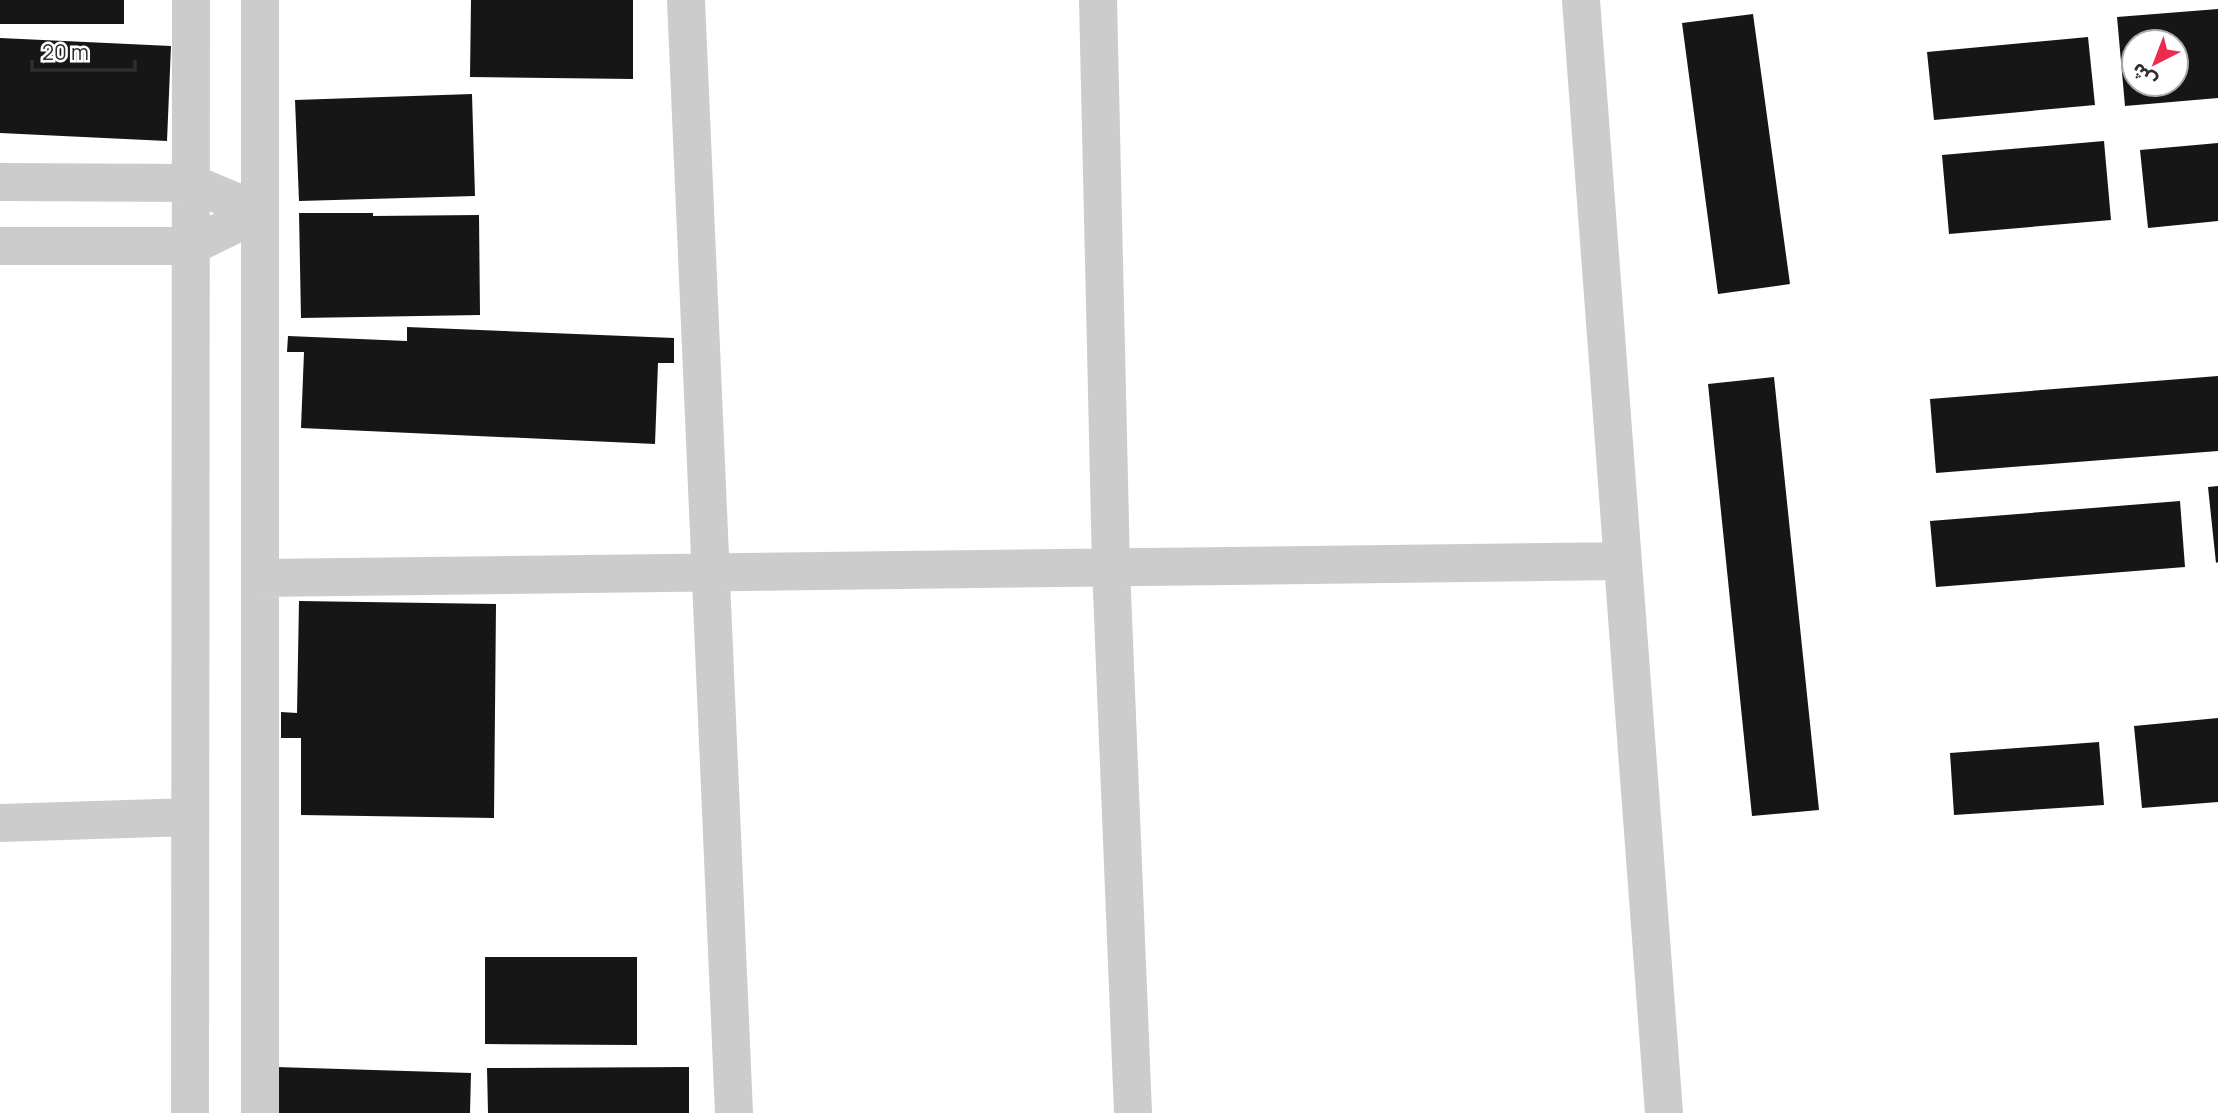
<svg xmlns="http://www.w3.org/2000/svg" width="2218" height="1113" font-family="Manrope,'Noto Sans Arabic',sans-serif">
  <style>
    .building { fill: #161616; fill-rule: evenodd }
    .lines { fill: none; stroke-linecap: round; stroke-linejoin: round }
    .street { stroke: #ccc; stroke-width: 38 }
  </style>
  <rect width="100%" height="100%" fill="#fff"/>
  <path class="building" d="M 0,0 L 124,0 L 124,24 L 0,24 Z
    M 471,0 L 633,0 L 633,79 L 470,77 Z
    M 2218,9 L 2218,98 L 2125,106 L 2117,17 ZM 2134,42 L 2176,42 L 2176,84 L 2134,84 Z
    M 1753,14 L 1790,284 L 1718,294 L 1682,23 Z
    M 2088,37 L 2095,105 L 1934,120 L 1927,52 Z
    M 0,38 L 171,46 L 167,141 L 0,133 Z
    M 472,94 L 475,196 L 299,201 L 295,100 Z
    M 2104,141 L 2111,220 L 1949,234 L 1942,155 Z
    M 2218,143 L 2218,221 L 2148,228 L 2140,150 Z
    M 299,213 L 373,213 L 373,216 L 479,215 L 480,315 L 301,318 Z
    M 407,327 L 674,338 L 674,363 L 658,363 L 655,444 L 301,428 L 304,352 L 287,352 L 288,336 L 407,341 Z
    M 2218,376 L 2218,451 L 1936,473 L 1930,399 Z
    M 1774,377 L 1819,810 L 1752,816 L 1708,384 Z
    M 2218,486 L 2218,562 L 2216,563 L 2208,487 Z
    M 2180,501 L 2185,567 L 1936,587 L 1930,521 Z
    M 299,601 L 496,604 L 494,818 L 301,815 L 301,738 L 281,738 L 281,712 L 297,713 Z
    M 2218,718 L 2218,802 L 2142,808 L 2134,726 Z
    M 2099,742 L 2104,805 L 1954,815 L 1950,753 Z
    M 485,957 L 637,957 L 637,1045 L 485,1044 Z
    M 276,1067 L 471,1073 L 470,1113 L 274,1113 Z
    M 689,1067 L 689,1113 L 488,1113 L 487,1068 Z"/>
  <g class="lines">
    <path class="street" d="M 686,0 L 734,1113
      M 1098,0 L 1111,567 L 1133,1113
      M 1581,0 L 1664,1113
      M 0,182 L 191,183 L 260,212 L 191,246 L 0,246
      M 260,578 L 1623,561
      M 0,823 L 190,817
      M 190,1113 L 191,0
      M 260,1113 L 260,0"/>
  </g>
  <g transform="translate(2155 63) rotate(222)"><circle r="33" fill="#ffffff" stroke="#acacac" stroke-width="2"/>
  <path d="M0-5L12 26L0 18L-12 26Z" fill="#eb2c4d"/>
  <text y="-10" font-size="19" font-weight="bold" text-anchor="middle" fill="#2f2f2f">ش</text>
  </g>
  <path d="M32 60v10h103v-10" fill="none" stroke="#2f2f2f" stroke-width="3.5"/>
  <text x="42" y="60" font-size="21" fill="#2f2f2f" stroke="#ffffff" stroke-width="5" paint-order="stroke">20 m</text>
</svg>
